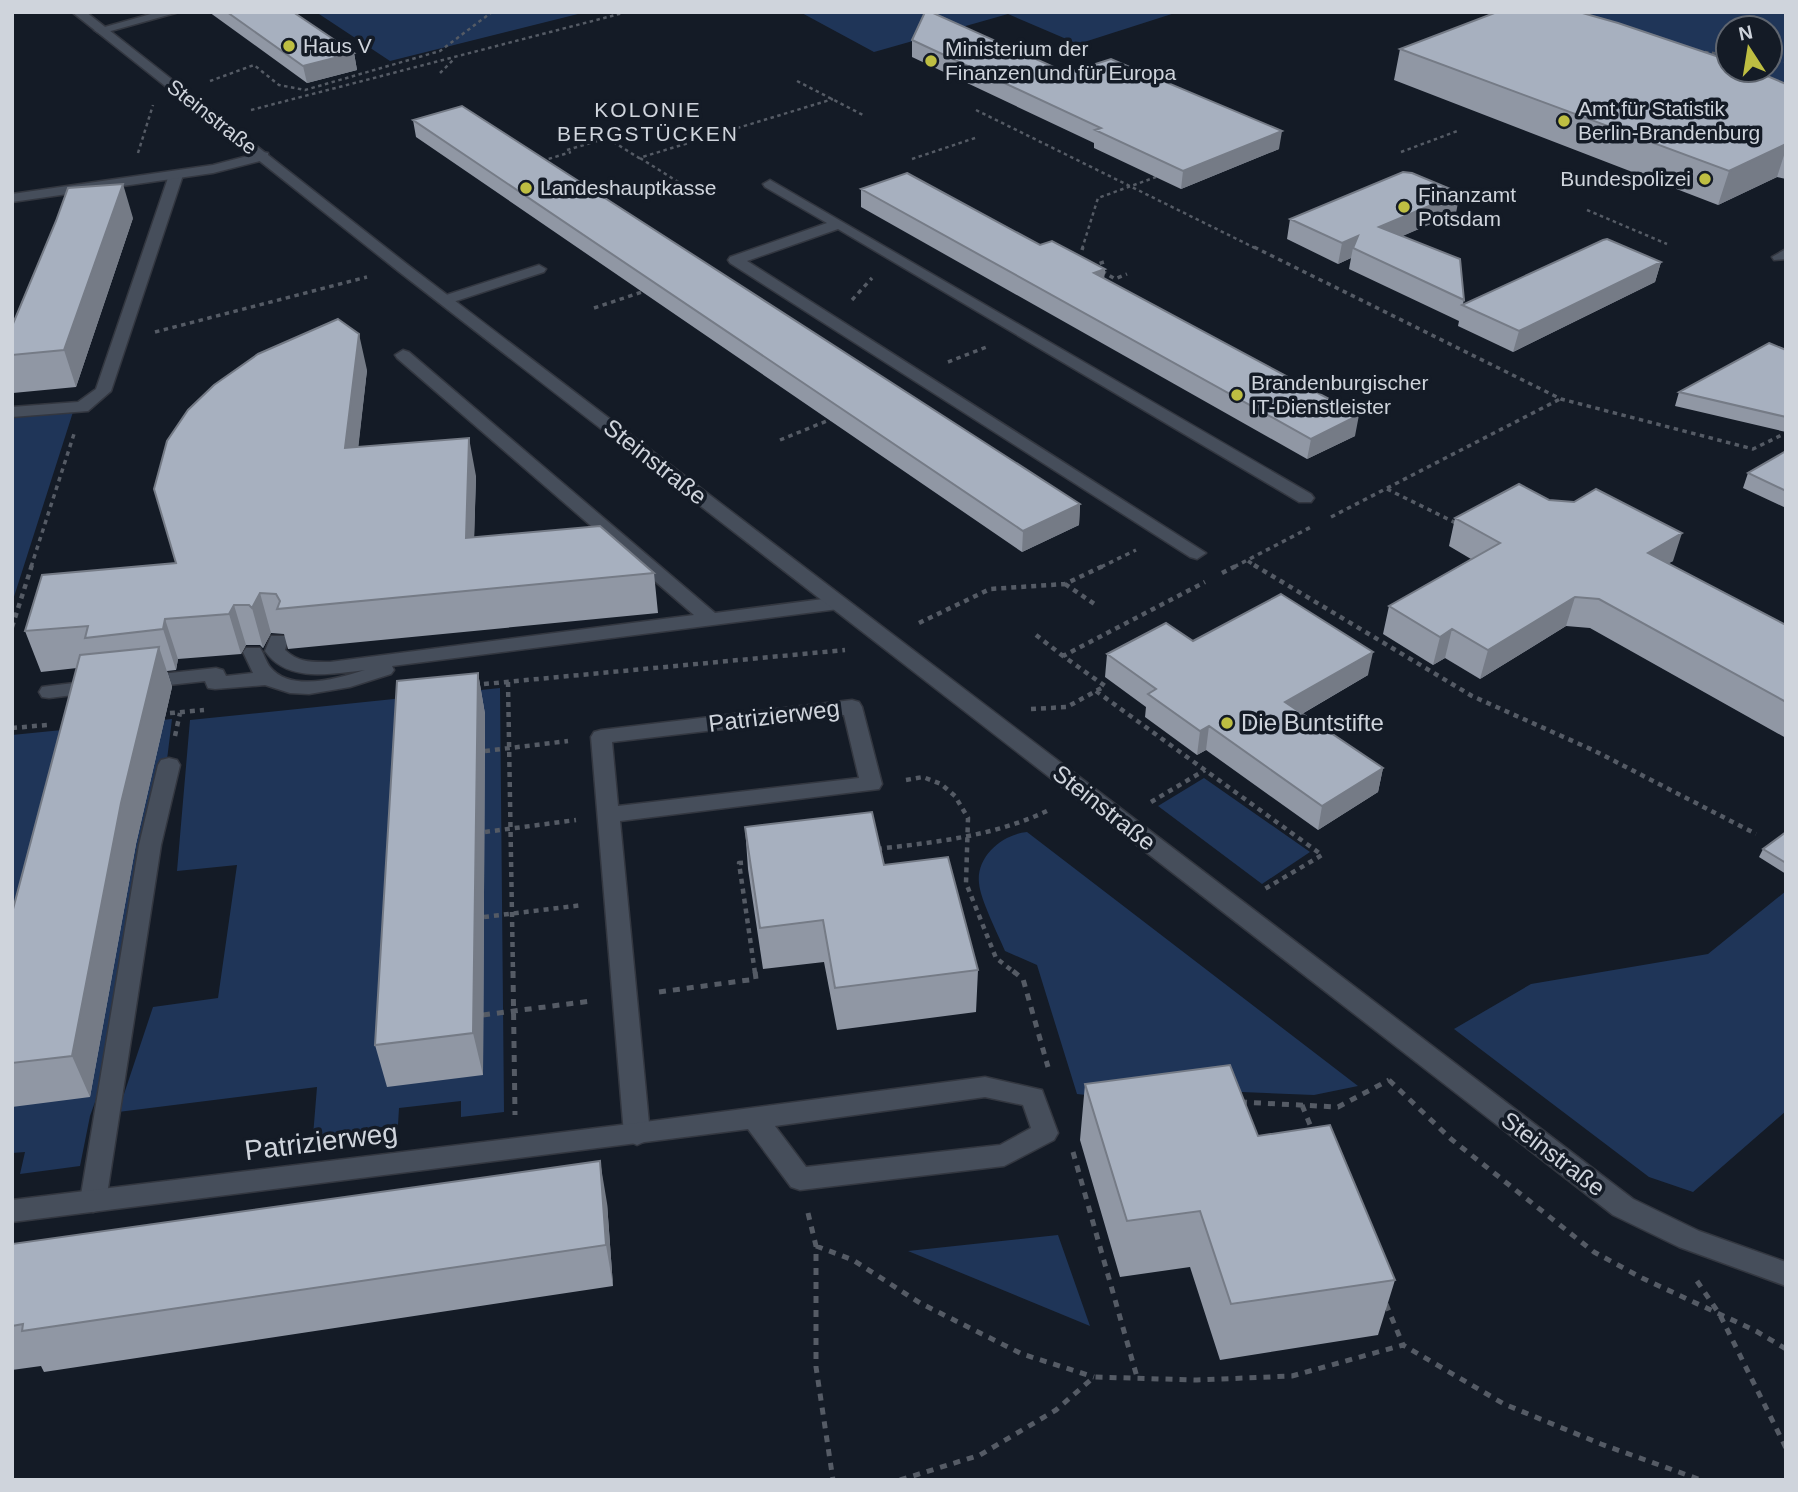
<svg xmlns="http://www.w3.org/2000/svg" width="1798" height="1492" font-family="Arial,sans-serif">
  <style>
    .green { fill: #1f3558 }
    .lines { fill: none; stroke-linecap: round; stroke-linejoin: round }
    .lane-casing { stroke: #333740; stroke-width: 3 }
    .street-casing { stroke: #333740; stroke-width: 3 }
    .secondary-casing { stroke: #333740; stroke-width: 3 }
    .path-far3 { stroke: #555b65; stroke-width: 2.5; stroke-dasharray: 3.5 3.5; stroke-linecap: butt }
    .path-far2 { stroke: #555b65; stroke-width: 3.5; stroke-dasharray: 4.5 4.5; stroke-linecap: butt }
    .path-far1 { stroke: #555b65; stroke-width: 4.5; stroke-dasharray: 5 5; stroke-linecap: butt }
    .path { stroke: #555b65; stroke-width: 5; stroke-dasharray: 7 7; stroke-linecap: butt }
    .lane { fill: #464e5b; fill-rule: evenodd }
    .street { fill: #464e5b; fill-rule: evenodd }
    .secondary { fill: #464e5b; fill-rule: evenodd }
    .wall { fill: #9097a4 }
    .shaded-wall { fill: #757b86 }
    .building { fill: #a7b0bf; stroke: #757b86; stroke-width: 2 }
    .poi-dot { fill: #bebe42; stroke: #141b26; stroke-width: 2.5 }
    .labels { text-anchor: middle; stroke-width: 7; stroke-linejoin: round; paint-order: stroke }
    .far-poi-label { font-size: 21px; fill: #cfd4dc; stroke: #141b26; text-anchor: start }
    .far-neighbourhood-label { font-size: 21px; letter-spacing: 2px; fill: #cfd4dc; stroke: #141b26 }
    .far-street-label { font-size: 21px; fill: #cfd4dc; stroke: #141b26 }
    .street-label { font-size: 24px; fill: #cfd4dc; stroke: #141b26 }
    .poi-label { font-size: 24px; fill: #cfd4dc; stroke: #141b26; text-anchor: start }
    .near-street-label { font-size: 28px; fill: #cfd4dc; stroke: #141b26 }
  </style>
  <rect width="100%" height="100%" fill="#141b26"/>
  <path class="green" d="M 325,12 L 586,12 L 390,61 L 319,14 Z
    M 800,12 L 1178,12 L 1078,44 L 1008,14 L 874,52 Z
    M 1559,12 L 1786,12 L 1786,83 L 1743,70 L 1770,70 L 1770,28 L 1728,28 L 1728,65 Z
    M 73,412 L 12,603 L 12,416 Z
    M 500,688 L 504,1112 L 461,1117 L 461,1101 L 399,1108 L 398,1125 L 313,1136 L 317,1087 L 118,1112 L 153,1007 L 218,998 L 237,865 L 177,871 L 190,720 Z
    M 172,719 L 153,874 L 128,1010 L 90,1116 L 80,1166 L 20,1174 L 25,1152 L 12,1153 L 12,735 Z
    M 1204,778 L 1310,852 L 1262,884 L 1158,806 Z
    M 1027,832 L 1358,1086 L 1314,1095 L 1169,1089 L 1123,1099 L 1077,1094 L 1037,965 L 1005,951 C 998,934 980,899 979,883 C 976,856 1003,834 1027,832 Z
    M 1786,891 L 1786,1111 L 1693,1192 L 1649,1177 L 1454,1029 L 1531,984 L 1708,954 Z
    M 1058,1235 L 1090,1326 L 908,1251 Z"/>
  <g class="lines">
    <defs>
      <path id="lane" d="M 158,12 L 179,12 L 100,34 L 94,30 Z
        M 176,171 L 183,175 L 111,391 L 88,411 L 12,417 L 12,407 L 78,402 L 96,389 L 169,175 Z
        M 770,180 L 1311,494 L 1314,498 L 1311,502 L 1299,502 L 838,229 L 747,261 L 1206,553 L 1197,559 L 1190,557 L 730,263 L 728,260 L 730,257 L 827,223 L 765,187 L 763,184 Z
        M 1786,249 L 1786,259 L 1774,260 L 1772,257 Z
        M 539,265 L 546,269 L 544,272 L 450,303 L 440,303 L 437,300 L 440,297 Z
        M 403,350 L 409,352 L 715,613 L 838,597 L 848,603 L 838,609 L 392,666 L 394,670 L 391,674 L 350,687 L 309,694 L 290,693 L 265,685 L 215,689 L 208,688 L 205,681 L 142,688 L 135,686 L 132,682 L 135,678 L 142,676 L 216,668 L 223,670 L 226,676 L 253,673 L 243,652 L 246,648 L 260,648 C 264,654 266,662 270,667 C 291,693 339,678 365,670 C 331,674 287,683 265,651 L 271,636 L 285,636 L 288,640 L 285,650 C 299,663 312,662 330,662 L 694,615 L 397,358 L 395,355 Z
        M 99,680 L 106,681 L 109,686 L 106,691 L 49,698 L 42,697 L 39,692 L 42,687 L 49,686 Z
        M 852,700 L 859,702 L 862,707 L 882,784 L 879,789 L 620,821 L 650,1134 L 646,1141 L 637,1145 L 628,1141 L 624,1134 L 591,737 L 594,732 L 601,730 ZM 844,715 L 859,778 L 618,806 L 612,742 Z
        M 169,758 L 177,760 L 180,765 L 161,845 L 106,1201 L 102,1209 L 93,1212 L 84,1209 L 80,1201 L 139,845 L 158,765 L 161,760 Z"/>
      <path id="street" d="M 263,152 L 268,153 L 268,159 L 213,173 L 12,202 L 12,194 L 213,165 Z
        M 985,1077 L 1042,1090 L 1058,1133 L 1054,1140 L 1004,1166 L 800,1190 L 791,1187 L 748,1129 L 12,1222 L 12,1200 L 637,1123 ZM 985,1097 L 1023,1105 L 1031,1128 L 1000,1145 L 806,1167 L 775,1126 Z"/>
      <path id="secondary" d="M 72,12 L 86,12 L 408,265 L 1633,1199 L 1699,1231 L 1786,1262 L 1786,1286 L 1679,1247 L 1613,1215 L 398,271 Z"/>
    </defs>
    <use href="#lane" class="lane-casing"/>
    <use href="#street" class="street-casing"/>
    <use href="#secondary" class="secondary-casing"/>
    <path class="path-far3" d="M 1580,12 L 1590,15
      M 1698,51 L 1728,55
      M 1770,60 L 1786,62
      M 440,73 L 454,59
      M 210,81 L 254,65 L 279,85 L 305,90 L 440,51 L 492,12
      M 797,81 L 863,115
      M 251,110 L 627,12
      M 976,110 L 1257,249
      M 567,150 L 607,138 L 639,158 L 833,99
      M 1401,152 L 1460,130
      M 138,153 L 153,105
      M 640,158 L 699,195
      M 912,159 L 978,137
      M 542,161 L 571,152
      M 1587,210 L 1667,244
      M 1082,249 L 1098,198 L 1156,177"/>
    <path class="path-far2" d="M 1254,247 L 1561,399 L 1753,449 L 1786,433
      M 1082,250 L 1083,247
      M 1091,266 L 1104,262
      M 1102,271 L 1115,279 L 1127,274
      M 852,300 L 872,278
      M 594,308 L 645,291
      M 155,332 L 367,277
      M 948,362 L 989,346
      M 780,440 L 834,418
      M 1387,489 L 1458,524
      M 1331,517 L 1560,399
      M 1248,561 L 1257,567
      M 31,567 L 74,434
      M 1101,567 L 1136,550
      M 1234,567 L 1311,527"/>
    <path class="path-far1" d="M 1254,565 L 1472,696 L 1595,751 L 1756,834
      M 1222,573 L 1238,565
      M 1065,584 L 1096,605
      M 919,623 L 990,589 L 1065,584 L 1105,565
      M 12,627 L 32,565
      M 1036,635 L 1063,656
      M 508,682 L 513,973
      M 474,685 L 845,650
      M 1096,691 L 1322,855 L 1263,890
      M 1031,709 L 1067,707 L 1105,686 L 1063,656 L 1205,582
      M 160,714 L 204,710
      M 12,728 L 47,725
      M 175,736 L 180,713
      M 485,751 L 568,741
      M 906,780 L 923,777 L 941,784 L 955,796 L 968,818 L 966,883 L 996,958 L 1015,973
      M 1151,802 L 1205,770
      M 485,832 L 576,820
      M 877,849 C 937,842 996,836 1051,809
      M 753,862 L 739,863 L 755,973
      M 484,917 L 583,905"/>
    <path class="path" d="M 513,971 L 515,1115
      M 1013,971 L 1023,979 L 1048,1067
      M 659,992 L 756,979 L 755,971
      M 483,1015 L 591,1001
      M 1389,1080 L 1451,1139 L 1594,1252 L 1642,1278 L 1756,1331 L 1786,1349
      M 1240,1102 L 1338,1107 L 1389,1080
      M 1302,1105 L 1313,1132
      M 1073,1152 L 1137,1377
      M 808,1213 L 816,1246 L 816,1367 L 833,1480
      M 816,1246 L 853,1260 L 920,1303 L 1022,1354 L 1094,1377
      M 1697,1281 L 1720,1315 L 1786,1448
      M 1386,1304 L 1403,1345
      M 900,1480 L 980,1455 L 1056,1410 L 1094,1377 L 1197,1380 L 1292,1376 L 1403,1345 L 1504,1404 L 1601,1444 L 1701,1480"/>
    <use href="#lane" class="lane"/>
    <use href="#street" class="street"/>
    <use href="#secondary" class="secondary"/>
  </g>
  <path class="wall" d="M 209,12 L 293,12 L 354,53 L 357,70 L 307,83 Z
    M 912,40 L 1067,73 L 1279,149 L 1181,189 L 1094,148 L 1094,143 L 912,57 Z
    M 1400,49 L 1786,84 L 1786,179 L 1777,177 L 1718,205 L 1394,80 Z
    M 413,120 L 1080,504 L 1079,525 L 1022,552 L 416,137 Z
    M 861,189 L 1040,245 L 1105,269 L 1104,278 L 1355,436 L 1307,459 L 861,207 Z
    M 1456,213 L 1402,236 L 1464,300 L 1463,304 L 1661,262 L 1655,282 L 1513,352 L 1458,326 L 1459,321 L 1349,269 L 1351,258 L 1338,264 L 1287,239 L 1290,219 Z
    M 133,218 L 76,387 L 13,393 L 12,326 Z
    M 1786,350 L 1786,432 L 1675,406 L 1679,392 Z
    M 367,370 L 358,447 L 476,476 L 474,537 L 654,573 L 658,613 L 288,649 L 284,634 L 271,633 L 263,648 L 260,645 L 246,645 L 241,654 L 178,659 L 176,670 L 167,671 L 172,687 L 136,844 L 90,1097 L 12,1107 L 12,913 L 77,668 L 41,672 L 25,631 L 176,563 Z
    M 1786,451 L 1786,508 L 1743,488 L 1748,473 Z
    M 1549,500 L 1673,561 L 1668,563 L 1786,625 L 1786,738 L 1590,628 L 1566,626 L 1480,679 L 1445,658 L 1433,665 L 1383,634 L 1389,606 L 1471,559 L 1449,546 L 1455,518 Z
    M 1193,641 L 1368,675 L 1302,714 L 1383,768 L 1378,792 L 1318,830 L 1206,750 L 1197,755 L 1145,717 L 1146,707 L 1105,677 L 1107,654 Z
    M 478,673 L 485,714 L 483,1075 L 387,1087 L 375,1045 Z
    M 745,827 L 884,865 L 978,970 L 976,1012 L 837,1030 L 824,962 L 763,969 L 748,869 Z
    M 1786,832 L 1786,874 L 1759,857 L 1763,849 Z
    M 1085,1084 L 1258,1136 L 1395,1280 L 1378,1335 L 1220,1360 L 1190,1267 L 1120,1277 L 1080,1140 Z
    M 607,1203 L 613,1286 L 44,1372 L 41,1366 L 12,1370 L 12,1244 Z"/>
  <path class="shaded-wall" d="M 354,53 L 357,70 L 307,83 L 303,66 Z
    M 1282,131 L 1279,149 L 1181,189 L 1183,171 Z
    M 1786,144 L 1786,149 L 1777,177 L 1718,205 L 1729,171 Z
    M 123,184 L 133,218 L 76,387 L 64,350 Z
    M 1460,193 L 1456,213 L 1375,248 L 1379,227 Z
    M 1358,236 L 1353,248 L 1351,258 L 1338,264 L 1342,243 Z
    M 1661,262 L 1655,282 L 1513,352 L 1519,331 Z
    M 1105,269 L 1103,288 L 1094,273 Z
    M 359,334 L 367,370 L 354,486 L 345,448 Z
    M 1359,415 L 1355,436 L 1307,459 L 1311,439 Z
    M 469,438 L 476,476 L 473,577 L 466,538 Z
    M 1080,504 L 1079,525 L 1022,552 L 1023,531 Z
    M 1682,533 L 1673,561 L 1639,581 L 1648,553 Z
    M 260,593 L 271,633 L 263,648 L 252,608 Z
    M 1575,597 L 1566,626 L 1480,679 L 1488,650 Z
    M 234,605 L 246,645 L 241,654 L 229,614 Z
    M 165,619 L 178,659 L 176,670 L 163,629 Z
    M 1452,629 L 1445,658 L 1433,665 L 1440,637 Z
    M 159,647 L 172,687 L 136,844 L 90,1097 L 72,1056 L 121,803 Z
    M 1373,652 L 1368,675 L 1281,726 L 1285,702 Z
    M 478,673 L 485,714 L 483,1075 L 473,1033 Z
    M 1209,726 L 1206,750 L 1197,755 L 1200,731 Z
    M 1383,768 L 1378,792 L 1318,830 L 1322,806 Z
    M 600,1161 L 607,1203 L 613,1286 L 606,1245 Z"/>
  <path class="building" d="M 227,12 L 293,12 L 354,53 L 303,66 Z
    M 925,12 L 931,12 L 1067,73 L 1111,59 L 1282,131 L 1183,171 L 1095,130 L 1101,128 L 912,40 Z
    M 1497,12 L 1579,12 L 1618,23 L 1728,60 L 1728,70 L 1753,70 L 1786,84 L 1786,144 L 1729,171 L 1400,49 Z
    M 462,106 L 1080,504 L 1023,531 L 413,120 Z
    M 1403,172 L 1412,173 L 1460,193 L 1379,227 L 1460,259 L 1464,300 L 1353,248 L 1358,236 L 1342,243 L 1290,219 Z
    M 907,173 L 1040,245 L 1052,241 L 1105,269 L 1094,273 L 1359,415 L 1311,439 L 861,189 Z
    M 123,184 L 64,350 L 12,355 L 12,326 L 56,221 L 68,188 Z
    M 1607,239 L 1661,262 L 1519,331 L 1462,305 L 1603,240 Z
    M 338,319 L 359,334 L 345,448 L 469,438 L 466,538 L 600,526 L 654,573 L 277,609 L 280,601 L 276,594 L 260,593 L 252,608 L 249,605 L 234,605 L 229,614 L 165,619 L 163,629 L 85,638 L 88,626 L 25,631 L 42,575 L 176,563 L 154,489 L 167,441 L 188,410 L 214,385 L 258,354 Z
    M 1769,343 L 1786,350 L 1786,417 L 1679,392 Z
    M 1786,451 L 1786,491 L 1748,473 Z
    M 1519,484 L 1549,500 L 1574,502 L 1596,489 L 1682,533 L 1648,553 L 1786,625 L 1786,702 L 1599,599 L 1575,597 L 1488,650 L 1452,629 L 1440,637 L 1389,606 L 1500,543 L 1455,518 Z
    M 1281,594 L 1373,652 L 1285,702 L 1383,768 L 1322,806 L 1209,726 L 1200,731 L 1148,694 L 1156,689 L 1107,654 L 1166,623 L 1193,641 Z
    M 159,647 L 121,803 L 72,1056 L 12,1063 L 12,913 L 80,655 Z
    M 478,673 L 473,1033 L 375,1045 L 397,681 Z
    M 872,812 L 884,865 L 948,857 L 978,970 L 835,988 L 823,920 L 760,928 L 745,827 Z
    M 1786,832 L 1786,863 L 1763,849 Z
    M 1230,1065 L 1258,1136 L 1330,1125 L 1395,1280 L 1231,1304 L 1200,1211 L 1127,1221 L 1085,1084 Z
    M 600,1161 L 606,1245 L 22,1331 L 23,1324 L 12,1326 L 12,1244 Z"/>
  <g class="poi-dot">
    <circle cx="289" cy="46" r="7"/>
    <circle cx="931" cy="61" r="7"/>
    <circle cx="1564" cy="121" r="7"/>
    <circle cx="1705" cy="179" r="7"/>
    <circle cx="526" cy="188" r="7"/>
    <circle cx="1404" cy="207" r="7"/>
    <circle cx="1237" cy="395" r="7"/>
    <circle cx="1227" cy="723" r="7"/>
  </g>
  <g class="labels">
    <g class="far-poi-label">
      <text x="303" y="53">Haus V</text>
      <text x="945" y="56">Ministerium der<tspan x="945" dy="24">Finanzen und für Europa</tspan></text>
      <text x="1578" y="116">Amt für Statistik<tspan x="1578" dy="24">Berlin-Brandenburg</tspan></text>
      <text x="1691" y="186" text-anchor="end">Bundespolizei</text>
      <text x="540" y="195">Landeshauptkasse</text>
      <text x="1418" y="202">Finanzamt<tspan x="1418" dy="24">Potsdam</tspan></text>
      <text x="1251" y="390">Brandenburgischer<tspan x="1251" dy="24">IT-Dienstleister</tspan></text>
    </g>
    <g class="far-neighbourhood-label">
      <text x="648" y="117">KOLONIE<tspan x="648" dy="24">BERGSTÜCKEN</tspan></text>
    </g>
    <g class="far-street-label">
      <text transform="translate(212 117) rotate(38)" y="7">Steinstraße</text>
    </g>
    <g class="street-label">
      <text transform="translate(655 462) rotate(38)" y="8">Steinstraße</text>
      <text transform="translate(774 716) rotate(-7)" y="8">Patrizierweg</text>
      <text transform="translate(1104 808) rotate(38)" y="8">Steinstraße</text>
      <text transform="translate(1553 1154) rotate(37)" y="8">Steinstraße</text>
    </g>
    <g class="poi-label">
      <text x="1241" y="731">Die Buntstifte</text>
    </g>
    <g class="near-street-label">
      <text transform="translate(321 1141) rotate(-7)" y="10">Patrizierweg</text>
    </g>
  </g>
  <rect width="1798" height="1492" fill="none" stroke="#cfd4dc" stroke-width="28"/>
  <g transform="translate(1749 49) rotate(348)"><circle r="33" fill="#141b26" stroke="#5f656f" stroke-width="2"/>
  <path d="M0-5L12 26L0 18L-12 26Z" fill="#bebe42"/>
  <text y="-10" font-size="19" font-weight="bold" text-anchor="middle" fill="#cfd4dc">N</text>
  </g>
</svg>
